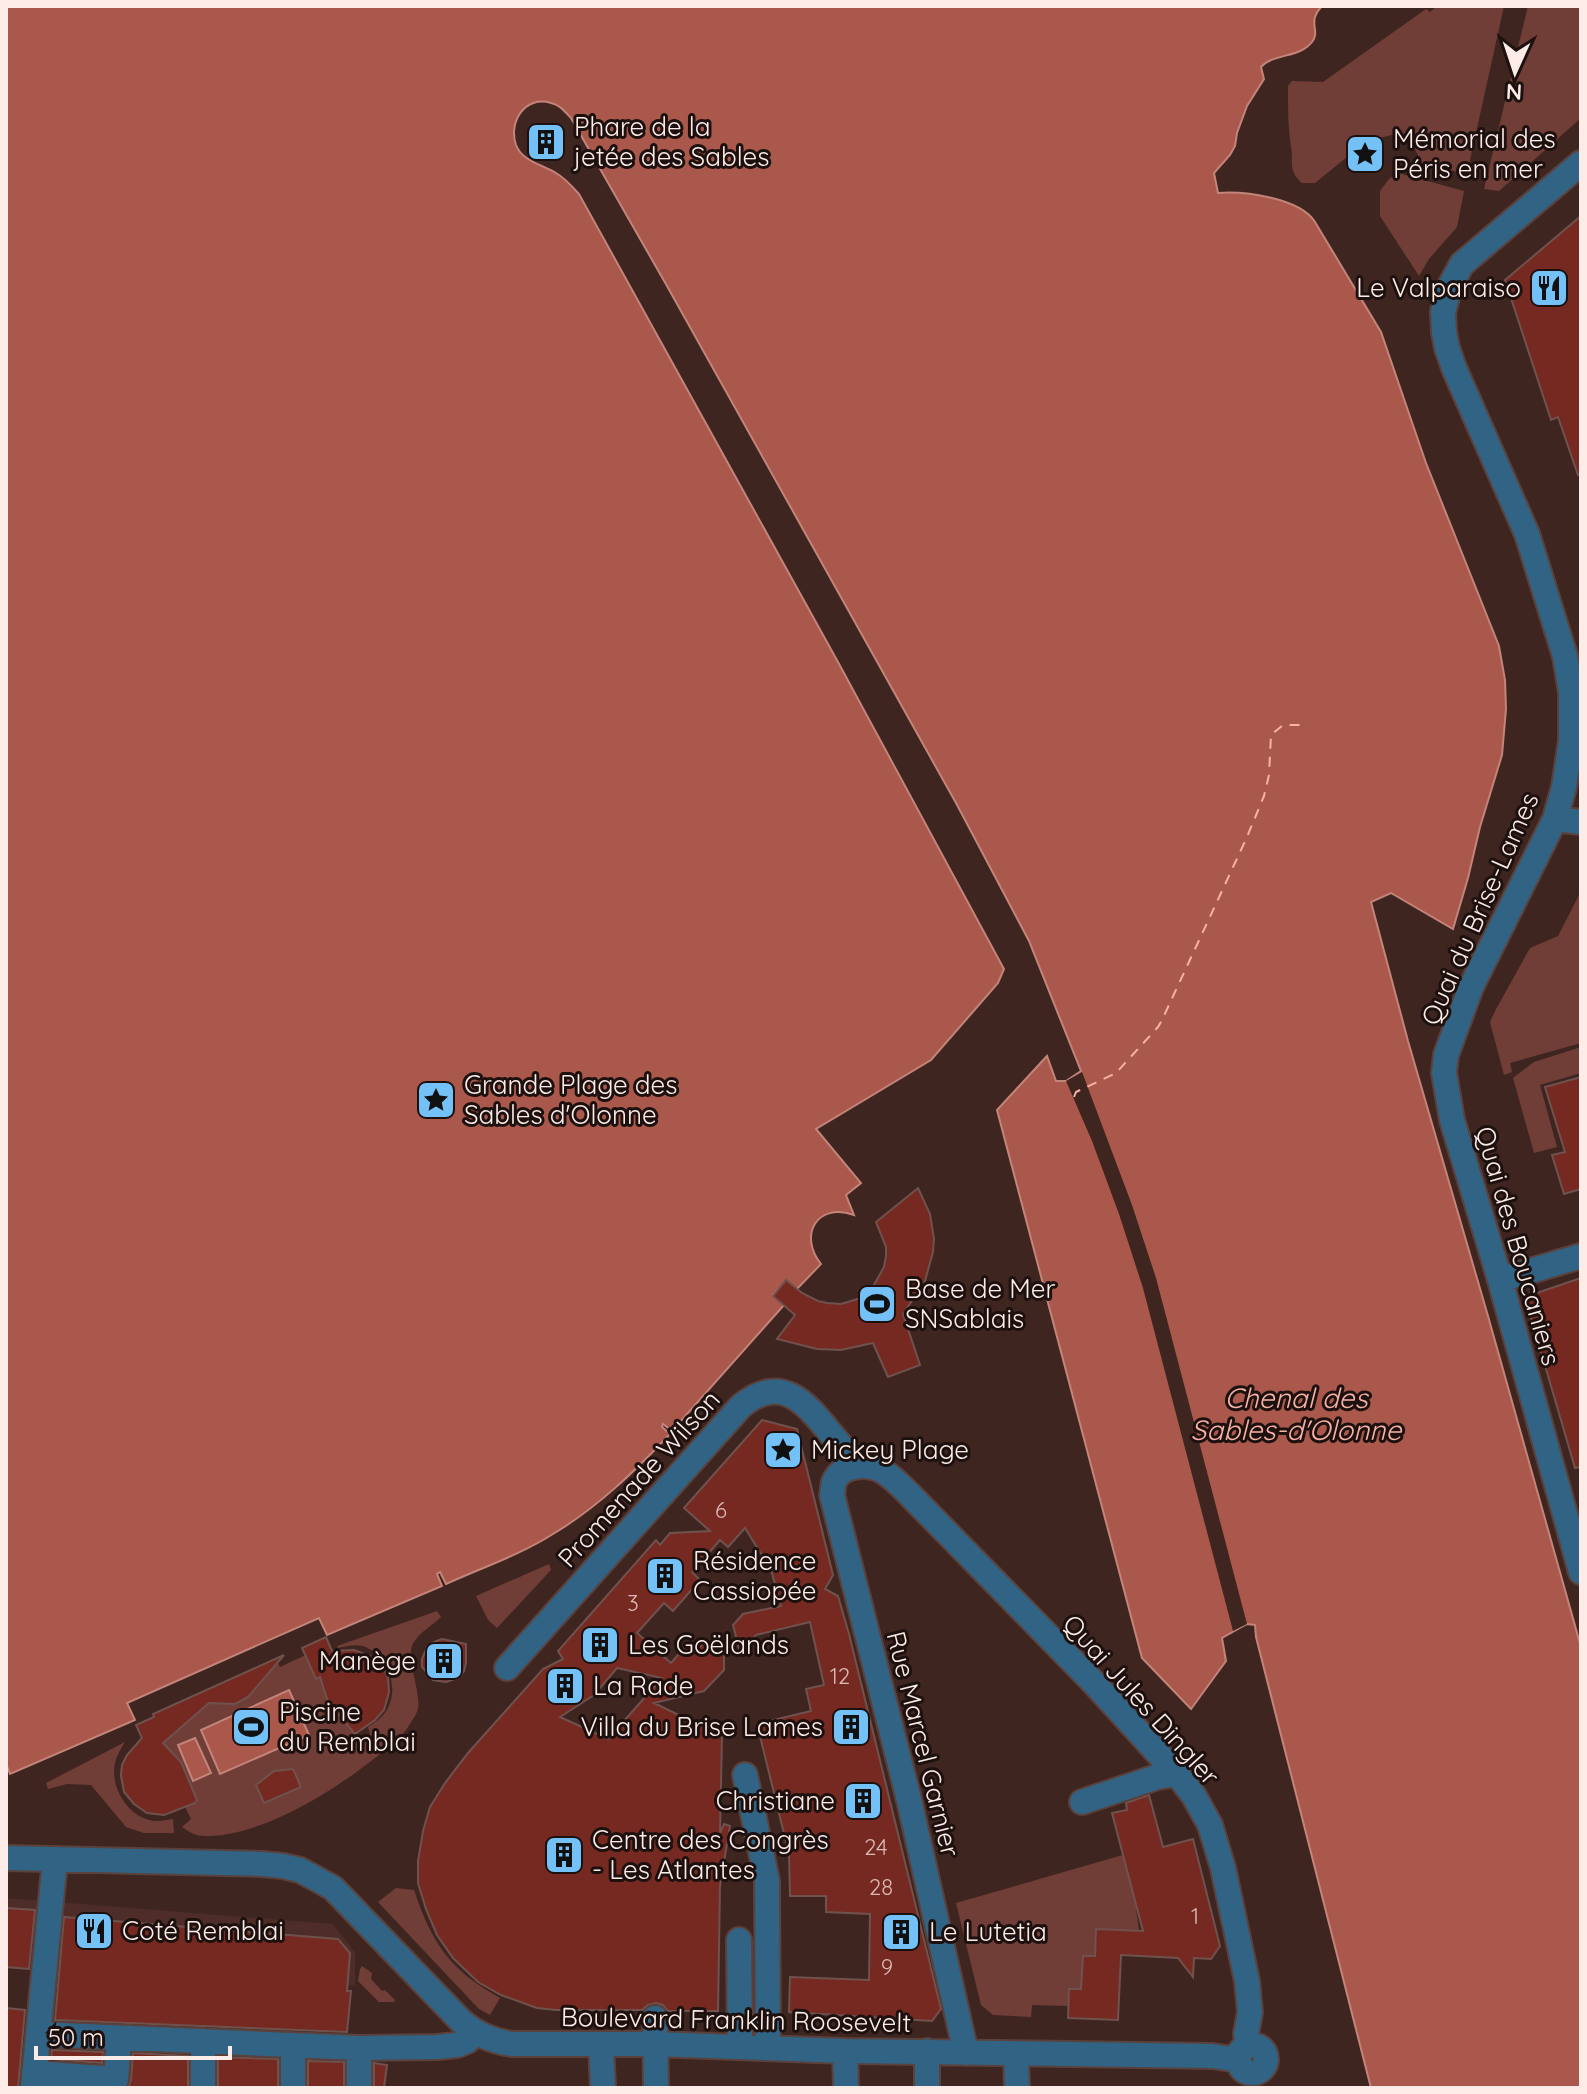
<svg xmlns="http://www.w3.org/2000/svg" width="1587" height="2094" font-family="Quicksand,sans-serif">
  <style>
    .built { fill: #4e2d28 }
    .green { fill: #703e37 }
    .water { fill: #aa584b; stroke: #c3847a; stroke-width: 2 }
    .pier { fill: #3f2520 }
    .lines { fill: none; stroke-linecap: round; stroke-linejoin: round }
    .ferry { stroke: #f7b1a5; stroke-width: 2; stroke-dasharray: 10 8; stroke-linecap: butt }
    .building { fill: #762920; stroke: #6f524d; stroke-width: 2; fill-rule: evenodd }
    .minor-casing { stroke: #5a413c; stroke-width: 28 }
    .minor { stroke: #316385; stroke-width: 24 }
    .labels { text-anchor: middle; stroke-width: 6; stroke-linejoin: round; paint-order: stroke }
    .number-label { font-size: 22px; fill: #dbbab5 }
    .poi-label { font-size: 26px; fill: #fdebe7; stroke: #1d110f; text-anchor: start }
    .street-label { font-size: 26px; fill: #fdebe7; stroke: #1d110f }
    .water-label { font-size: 28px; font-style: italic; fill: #f7b1a5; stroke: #1d110f }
  </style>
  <rect width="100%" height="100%" fill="#3f2520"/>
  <path class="built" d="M 6,1898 L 333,1924 L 355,1952 L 355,1986 L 53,1944 L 6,1943 Z"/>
  <path class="green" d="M 1437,6 L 1504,6 L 1468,169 L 1458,172 L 1423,164 L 1411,142 L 1392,135 L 1374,139 L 1363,144 L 1315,183 L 1302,183 C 1287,170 1294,162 1291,147 C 1288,127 1288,107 1288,86 L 1292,81 L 1323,82 L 1426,9 L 1430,12 Z
    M 1528,6 L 1581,6 L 1581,118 L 1499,191 L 1484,189 Z
    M 1398,173 L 1464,191 L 1457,227 L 1429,259 L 1419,276 L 1380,216 L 1380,191 L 1389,179 Z
    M 1581,891 L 1581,1043 L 1510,1063 L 1512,1072 L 1504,1075 L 1490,1022 L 1495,1011 L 1530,948 L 1558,936 Z
    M 1581,1047 L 1581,1073 L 1540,1085 L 1557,1147 L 1534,1153 L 1513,1078 L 1534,1062 Z
    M 549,1564 L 551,1570 L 497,1628 L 488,1620 L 476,1596 Z
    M 437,1611 L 441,1617 C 433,1625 420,1632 414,1642 C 404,1657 421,1689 418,1708 C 417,1714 413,1719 410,1724 C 401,1739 388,1748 375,1758 C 332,1792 261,1837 204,1836 C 196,1836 189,1832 182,1827 L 191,1819 L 185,1807 C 178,1811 170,1814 162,1815 C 136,1815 114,1789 122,1764 C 126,1752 135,1748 142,1740 C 147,1734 150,1725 154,1718 L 153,1714 L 276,1659 L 280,1667 L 312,1652 L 310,1645 L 326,1637 L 333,1653 C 370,1640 405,1679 382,1712 C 376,1721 366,1726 357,1731 L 361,1742 L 366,1740 L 365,1737 L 370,1734 L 368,1727 C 375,1722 382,1718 387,1710 C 400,1687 388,1655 363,1646 C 355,1644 346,1646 338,1648 L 337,1646 Z
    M 125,1742 C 120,1750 114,1760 114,1771 C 114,1794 131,1818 154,1821 C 160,1821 168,1820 173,1819 L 174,1833 L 144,1833 L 126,1827 L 91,1785 L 67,1784 L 48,1789 L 46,1783 Z
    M 1123,1855 L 1135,1900 L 1139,1931 L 1096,1929 L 1095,1956 L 1083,1956 L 1082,1969 L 1094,1990 L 1069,1989 L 1068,2006 L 1032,2005 L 1031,2017 L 993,2015 L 981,2005 L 956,1903 Z
    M 396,1888 L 414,1890 C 432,1944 450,1970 500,1998 L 490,2015 L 479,2009 L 378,1902 Z
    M 362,1966 L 372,1973 L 371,1979 L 382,1991 L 385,1990 L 395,2000 L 394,2002 L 379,2002 L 358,1981 L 360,1969 Z"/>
  <path class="water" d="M 6,6 L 1322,6 C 1319,9 1316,14 1315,17 C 1312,26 1319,33 1312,42 C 1300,58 1274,53 1261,67 L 1264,79 L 1247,106 L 1237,133 L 1235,146 L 1230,155 L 1214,173 L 1218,193 C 1245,191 1300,198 1315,222 L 1381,332 L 1426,463 L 1499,646 L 1505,680 L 1506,709 L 1502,755 L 1480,827 L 1468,878 L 1453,929 L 1391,893 L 1371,902 L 1408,1041 L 1488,1316 L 1581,1647 L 1581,2088 L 1371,2088 L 1256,1637 L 1255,1625 L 1247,1624 L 1222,1638 L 1226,1661 L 1191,1709 L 1142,1658 L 997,1110 L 1047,1056 L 1056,1081 L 1066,1081 L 1081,1071 L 1029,941 L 956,803 L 667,286 L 571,118 C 565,112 560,105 551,103 C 525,95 508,122 516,145 C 522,161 543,165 556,173 C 565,178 572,186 579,194 L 838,662 L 1004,969 L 998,983 L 931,1060 L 816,1129 L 861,1183 L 846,1195 L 854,1215 C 817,1202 798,1235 821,1264 L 797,1289 L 786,1281 L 773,1295 L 784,1305 L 672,1431 L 663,1424 L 662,1427 L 670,1434 C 634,1472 598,1507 553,1534 C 520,1555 481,1568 446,1584 L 440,1572 L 437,1574 L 442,1586 L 327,1635 L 319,1618 L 127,1703 L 135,1720 L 10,1774 L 6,1763 Z
    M 289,1690 L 309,1735 L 220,1774 L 201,1730 Z
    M 195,1738 L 211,1773 L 193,1781 L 178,1745 Z"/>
  <path class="pier" d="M 1082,1072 L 1132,1205 L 1156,1278 L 1247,1624 L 1233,1631 L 1143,1288 L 1119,1214 L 1092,1141 L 1066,1081 Z"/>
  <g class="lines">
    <path class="ferry" d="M 1074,1097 L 1076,1092 L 1116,1073 L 1158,1027 L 1162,1020 L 1247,837 L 1264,796 L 1269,775 L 1271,735 L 1283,725 L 1300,725"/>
  </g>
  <path class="building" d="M 1581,216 L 1581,474 L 1578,475 L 1558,417 L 1551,420 L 1505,280 Z
    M 1581,1077 L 1581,1189 L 1564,1194 L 1552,1155 L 1565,1152 L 1545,1087 Z
    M 918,1188 L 930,1214 L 934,1239 L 933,1252 L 925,1281 L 903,1314 L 920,1365 L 888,1377 L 873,1343 L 841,1350 L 817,1349 L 777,1339 L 795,1315 L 773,1296 L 786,1280 L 802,1293 L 818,1301 L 827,1303 L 841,1304 L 861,1298 L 870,1292 L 884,1267 L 886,1256 L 886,1247 L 876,1222 Z
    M 1581,1278 L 1581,1467 L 1575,1468 L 1525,1297 Z
    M 762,1420 L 797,1429 L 833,1575 L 825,1589 L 838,1596 L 849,1634 L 941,2009 L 932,2021 L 789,2012 L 790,1977 L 869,1980 L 870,1914 L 826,1912 L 826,1896 L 790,1896 L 789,1854 L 757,1724 L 811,1711 L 806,1689 L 824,1685 L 810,1622 L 756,1635 L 740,1653 L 733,1625 L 743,1614 L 781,1606 L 771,1570 L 745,1528 L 728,1547 L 720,1540 L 692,1572 L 700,1580 L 673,1611 L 664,1603 L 637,1633 L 671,1663 L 685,1647 L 693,1654 L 706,1640 L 724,1655 L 724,1670 L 704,1691 L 654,1703 L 722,1736 L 720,1833 L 724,1824 L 730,1826 L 720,1886 L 718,2011 L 668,2011 L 663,2005 L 656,2003 L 648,2005 L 642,2010 L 556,2010 L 537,2008 L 501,1995 L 478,1982 L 453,1958 L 437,1935 L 426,1909 L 418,1883 L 418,1861 L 423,1831 L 430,1807 L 445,1783 L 468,1753 L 543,1669 L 563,1659 L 558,1651 L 656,1540 L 660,1545 L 670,1533 L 710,1531 L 684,1508 ZM 617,1668 L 662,1678 L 608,1739 L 560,1717 L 594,1695 Z
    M 326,1637 L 332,1651 L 354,1650 L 370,1656 L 381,1665 L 388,1677 L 389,1692 L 384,1710 L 375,1720 L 355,1734 L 328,1702 L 320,1677 L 316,1679 L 302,1648 Z
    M 442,1639 L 466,1644 L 466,1663 L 464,1671 L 458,1678 L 446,1682 L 433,1680 L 422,1667 L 422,1659 L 427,1647 L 434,1642 Z
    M 284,1655 L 248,1697 L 235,1704 L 209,1703 L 163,1743 L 181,1762 L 197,1800 L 195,1803 L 164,1815 L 147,1813 L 134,1804 L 124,1792 L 121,1775 L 122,1765 L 127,1755 L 142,1738 L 136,1725 L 154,1717 L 153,1714 Z
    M 293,1769 L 301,1787 L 264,1803 L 256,1785 L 274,1771 Z
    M 1149,1795 L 1163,1847 L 1193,1839 L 1220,1946 L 1211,1959 L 1194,1958 L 1193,1977 L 1178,1958 L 1121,1955 L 1118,2020 L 1068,2018 L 1069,1989 L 1081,1989 L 1083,1956 L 1095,1956 L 1096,1929 L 1143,1931 L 1112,1813 L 1127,1810 L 1126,1803 Z
    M 6,1908 L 35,1910 L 29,1969 L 6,1967 Z
    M 64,1917 L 338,1939 L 350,1953 L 347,1991 L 351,1991 L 347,2032 L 55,2020 Z
    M 6,2008 L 25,2010 L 18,2088 L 6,2088 Z
    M 52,2050 L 103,2052 L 102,2063 L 51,2059 Z
    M 133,2053 L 188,2056 L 188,2088 L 128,2088 L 131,2080 Z
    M 218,2057 L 278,2059 L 278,2088 L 218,2088 Z
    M 308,2061 L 344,2062 L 344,2088 L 308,2088 Z
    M 374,2063 L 387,2065 L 384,2088 L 374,2088 Z"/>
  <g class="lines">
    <defs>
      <path id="minor" d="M 1581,163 L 1462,264 L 1450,286 L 1443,312 L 1444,332 L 1447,348 L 1454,368 L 1527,534 L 1565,656 L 1571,692 L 1571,741 L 1564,787 L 1555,819 L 1471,987 L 1446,1055 L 1444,1073 L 1452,1120 L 1500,1280 L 1581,1572
        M 1555,819 L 1581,822
        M 1500,1280 L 1581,1256
        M 507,1668 L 741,1406 C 789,1367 814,1416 843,1448 C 849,1454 855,1460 861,1466
        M 745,1775 L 767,1881 L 768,2048
        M 1082,1802 L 1157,1777 L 1177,1774
        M 6,1858 L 262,1864 L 283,1866 L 300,1870 L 333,1888 L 461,2021 C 477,2034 491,2041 512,2044 L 655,2044 L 845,2051 L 1212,2056 L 1239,2060
        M 739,1940 L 740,2047
        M 655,2018 L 656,2088
        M 39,2034 L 359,2048 L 437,2047 L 457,2045 L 467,2041 L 476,2033
        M 601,2044 L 603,2088
        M1238 2059a14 14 0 1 1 28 0a14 14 0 1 1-28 0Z
        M 293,2046 L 293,2088
        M 359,2048 L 359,2088
        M 845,2051 L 846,2088
        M 927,2051 L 927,2088
        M 966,2053 L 909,1800 L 832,1495 C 833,1490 833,1486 834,1482 C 841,1463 870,1463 884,1472 C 895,1479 904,1489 913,1498 L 1094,1683 L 1177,1774 L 1194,1796 L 1210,1825 L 1223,1868 L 1247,1981 L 1250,2012 L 1246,2034 L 1248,2046
        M 1016,2054 L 1017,2088
        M 34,2073 L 116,2079 L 119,2038
        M 33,2088 L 55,1859
        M 203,2088 L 203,2041"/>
    </defs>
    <use href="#minor" class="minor-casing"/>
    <use href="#minor" class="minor"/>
  </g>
  <defs>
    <symbol id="building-square" viewBox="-11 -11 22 22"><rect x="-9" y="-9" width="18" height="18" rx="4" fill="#73c1f6" stroke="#1d110f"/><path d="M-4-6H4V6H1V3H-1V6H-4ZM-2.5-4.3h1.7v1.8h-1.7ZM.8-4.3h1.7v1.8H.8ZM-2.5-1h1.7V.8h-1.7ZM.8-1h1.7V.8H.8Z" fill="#111"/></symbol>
    <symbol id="sight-square" viewBox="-11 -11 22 22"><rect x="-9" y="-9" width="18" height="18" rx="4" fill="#73c1f6" stroke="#1d110f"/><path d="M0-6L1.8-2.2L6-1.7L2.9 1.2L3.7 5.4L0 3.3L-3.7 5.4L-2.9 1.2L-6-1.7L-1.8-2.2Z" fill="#111"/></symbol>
    <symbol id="restaurant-square" viewBox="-11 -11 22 22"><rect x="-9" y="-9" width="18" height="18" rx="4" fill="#73c1f6" stroke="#1d110f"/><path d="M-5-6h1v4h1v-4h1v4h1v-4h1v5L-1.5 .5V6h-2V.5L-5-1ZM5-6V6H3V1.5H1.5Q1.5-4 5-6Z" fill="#111"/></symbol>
    <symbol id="stadium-square" viewBox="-11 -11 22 22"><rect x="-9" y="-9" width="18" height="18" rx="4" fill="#73c1f6" stroke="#1d110f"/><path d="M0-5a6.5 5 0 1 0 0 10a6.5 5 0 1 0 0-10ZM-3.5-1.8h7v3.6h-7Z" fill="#111"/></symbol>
  </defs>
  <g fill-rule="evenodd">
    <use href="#building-square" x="524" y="120" width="44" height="44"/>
    <use href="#sight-square" x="1343" y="132" width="44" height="44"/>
    <use href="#restaurant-square" x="1527" y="266" width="44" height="44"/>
    <use href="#sight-square" x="414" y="1078" width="44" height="44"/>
    <use href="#stadium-square" x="855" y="1282" width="44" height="44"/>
    <use href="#sight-square" x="761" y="1428" width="44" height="44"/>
    <use href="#building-square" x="643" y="1554" width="44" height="44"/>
    <use href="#building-square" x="578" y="1623" width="44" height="44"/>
    <use href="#building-square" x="422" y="1639" width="44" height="44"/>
    <use href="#building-square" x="543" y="1664" width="44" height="44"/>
    <use href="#stadium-square" x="229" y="1705" width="44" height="44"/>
    <use href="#building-square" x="829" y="1705" width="44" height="44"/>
    <use href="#building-square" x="841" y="1779" width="44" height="44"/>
    <use href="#building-square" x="542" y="1833" width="44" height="44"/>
    <use href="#restaurant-square" x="72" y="1909" width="44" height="44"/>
    <use href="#building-square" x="879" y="1910" width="44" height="44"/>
  </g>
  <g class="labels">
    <g class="number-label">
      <text x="721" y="1518">6</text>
      <text x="633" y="1611">3</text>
      <text x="840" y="1684">12</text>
      <text x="876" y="1855">24</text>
      <text x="881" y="1895">28</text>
      <text x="1195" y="1924">1</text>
      <text x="887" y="1975">9</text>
    </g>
    <g class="poi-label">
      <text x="574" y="136">Phare de la<tspan x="574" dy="30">jetée des Sables</tspan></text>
      <text x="1393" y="148">Mémorial des<tspan x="1393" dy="30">Péris en mer</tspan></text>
      <text x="1521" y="297" text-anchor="end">Le Valparaiso</text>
      <text x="464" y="1094">Grande Plage des<tspan x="464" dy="30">Sables d'Olonne</tspan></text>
      <text x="905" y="1298">Base de Mer<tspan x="905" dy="30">SNSablais</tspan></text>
      <text x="811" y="1459">Mickey Plage</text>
      <text x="693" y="1570">Résidence<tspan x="693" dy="30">Cassiopée</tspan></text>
      <text x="628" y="1654">Les Goëlands</text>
      <text x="416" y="1670" text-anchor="end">Manège</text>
      <text x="593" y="1695">La Rade</text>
      <text x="279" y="1721">Piscine<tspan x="279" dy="30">du Remblai</tspan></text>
      <text x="823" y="1736" text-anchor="end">Villa du Brise Lames</text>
      <text x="835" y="1810" text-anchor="end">Christiane</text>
      <text x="592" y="1849">Centre des Congrès<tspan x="592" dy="30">- Les Atlantes</tspan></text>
      <text x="122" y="1940">Coté Remblai</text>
      <text x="929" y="1941">Le Lutetia</text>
    </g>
    <g class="street-label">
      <text transform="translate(1480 909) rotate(-66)" y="9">Quai du Brise-Lames</text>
      <text transform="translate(1518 1246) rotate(74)" y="9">Quai des Boucaniers</text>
      <text transform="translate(639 1479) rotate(-48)" y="9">Promenade Wilson</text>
      <text transform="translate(1141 1700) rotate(48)" y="9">Quai Jules Dingler</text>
      <text transform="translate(923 1744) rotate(76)" y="9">Rue Marcel Garnier</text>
      <text transform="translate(736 2020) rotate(1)" y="9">Boulevard Franklin Roosevelt</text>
    </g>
    <g class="water-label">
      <text x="1296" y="1408">Chenal des<tspan x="1296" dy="32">Sables-d'Olonne</tspan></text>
    </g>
  </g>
  <rect width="1587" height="2094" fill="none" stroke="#fdebe7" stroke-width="16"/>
  <g transform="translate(1515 72) rotate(183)" stroke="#1d110f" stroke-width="6" paint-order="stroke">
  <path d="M0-6L14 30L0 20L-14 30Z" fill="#fdebe7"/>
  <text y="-12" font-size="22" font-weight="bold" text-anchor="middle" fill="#fdebe7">N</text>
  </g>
  <path d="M36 2046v12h194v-12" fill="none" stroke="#fdebe7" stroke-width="4"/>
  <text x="48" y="2046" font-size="24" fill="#fdebe7" stroke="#1d110f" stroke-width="6" paint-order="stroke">50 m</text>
</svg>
